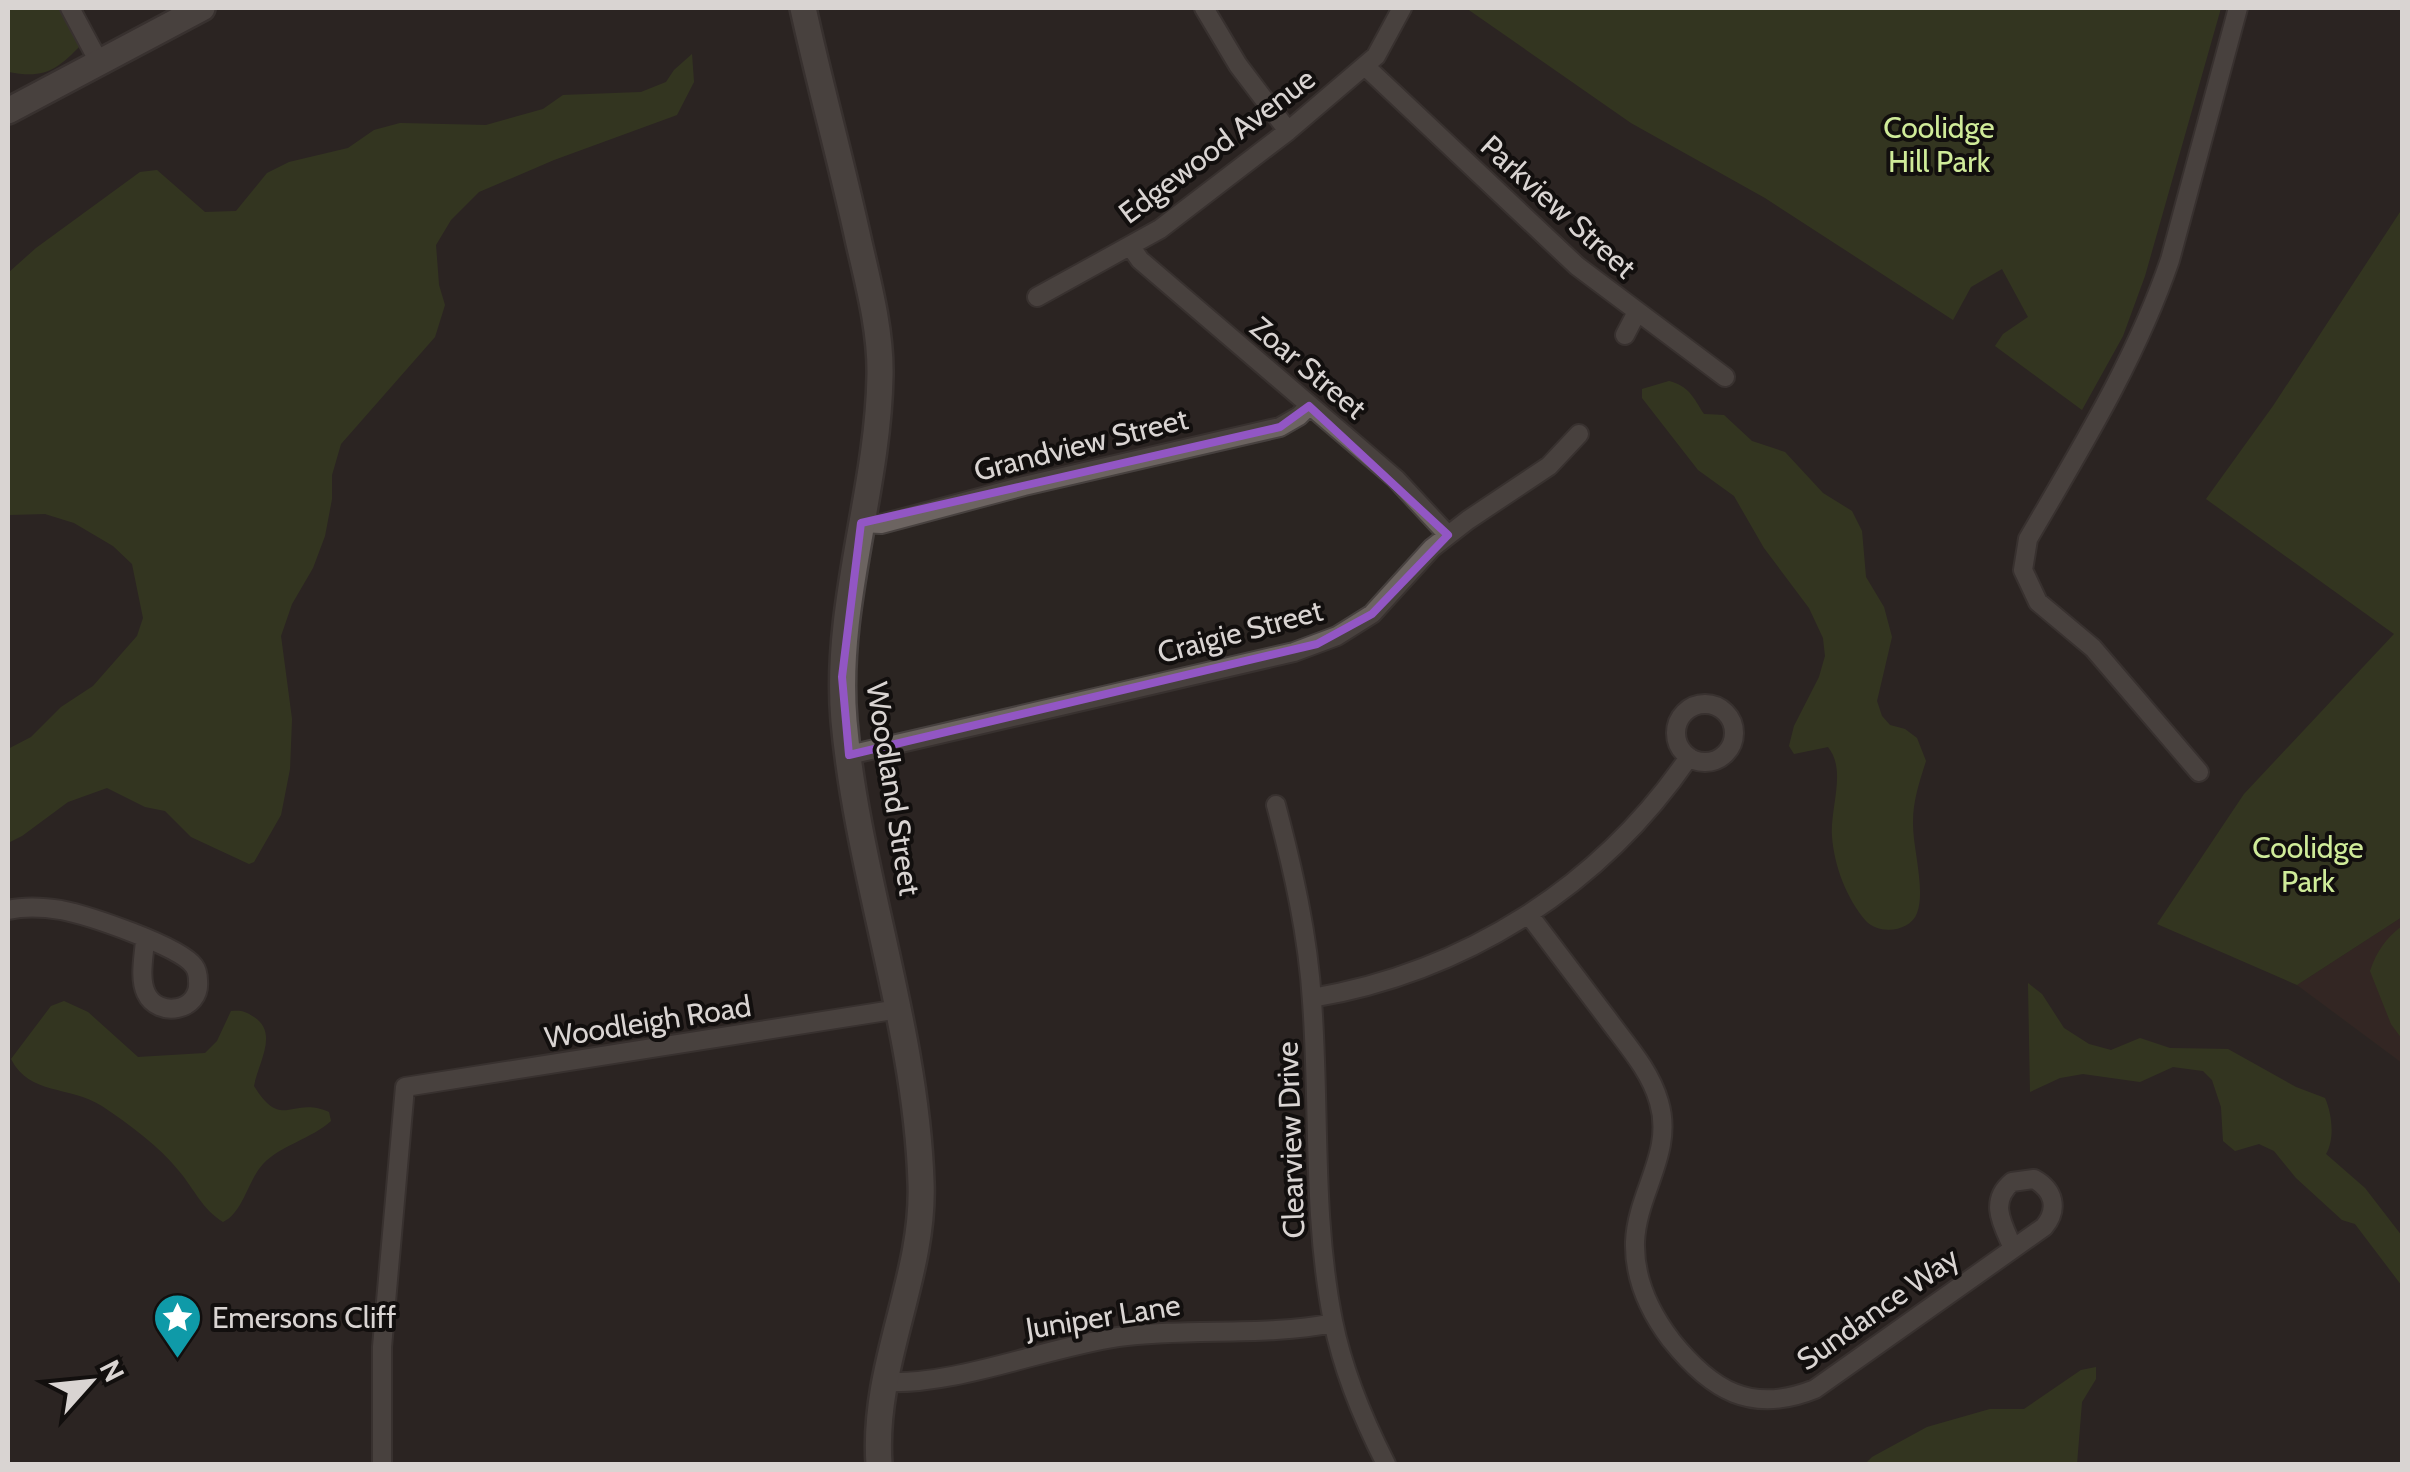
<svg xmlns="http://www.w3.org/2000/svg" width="2410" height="1472" font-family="Cabin,sans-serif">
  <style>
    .medical { fill: #3c2924 }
    .green { fill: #3d4b1d }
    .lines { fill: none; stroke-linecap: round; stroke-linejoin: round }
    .street-casing { stroke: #47413f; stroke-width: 22 }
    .secondary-casing { stroke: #47413f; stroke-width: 30 }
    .street { stroke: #6c6461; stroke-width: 18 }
    .secondary { stroke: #6c6461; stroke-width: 25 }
    .marked { fill: none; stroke: #9256c4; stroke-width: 8; stroke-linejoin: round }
    .labels { text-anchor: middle; stroke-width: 8; stroke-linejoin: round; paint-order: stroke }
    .park-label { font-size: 30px; fill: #cfeb99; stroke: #120f0e }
    .street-label { font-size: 30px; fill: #d9d4d2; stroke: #120f0e }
    .poi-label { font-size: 30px; fill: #d9d4d2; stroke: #120f0e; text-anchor: start }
  </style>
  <rect width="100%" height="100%" fill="#2b2522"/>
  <path class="medical" d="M 2402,917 L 2402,1063 L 2297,985 Z"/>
  <path class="green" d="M 8,8 L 67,8 L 81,45 C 57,70 44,79 9,72 Z
    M 1466,8 L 2221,8 L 2145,276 L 2123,336 L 2082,410 L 1995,346 L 2003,334 L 2028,317 L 2002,269 L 1971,287 L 1953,320 L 1765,198 L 1631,123 Z
    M 692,54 L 694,82 L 677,115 L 554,160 L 479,192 L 451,220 L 436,245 L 439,285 L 445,305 L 435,337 L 341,444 L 332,475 L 332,499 L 325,536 L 313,568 L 292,604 L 281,636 L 292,719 L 290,769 L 281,815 L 254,862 L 249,864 L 191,837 L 165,811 L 145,807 L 107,788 L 68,802 L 22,836 L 8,843 L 8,749 L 31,737 L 61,707 L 93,686 L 137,636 L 143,618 L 132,564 L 113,546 L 74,523 L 45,514 L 8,515 L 8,273 L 36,248 L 140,172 L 157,170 L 205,212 L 236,211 L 267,173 L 289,162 L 348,148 L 374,130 L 400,123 L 486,125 L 543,109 L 563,95 L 641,92 L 666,82 L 674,70 Z
    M 2402,209 L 2402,917 L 2297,985 L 2157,924 L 2244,794 L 2394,634 L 2206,499 L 2273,406 Z
    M 1669,381 C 1689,386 1693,397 1704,414 L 1724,415 L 1752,441 L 1785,452 L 1823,493 L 1852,511 L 1862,531 L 1866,577 L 1884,607 L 1892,637 L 1877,701 L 1882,716 L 1890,725 L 1905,729 L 1917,738 L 1926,761 C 1920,780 1913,800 1913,821 C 1912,846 1926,890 1917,913 C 1910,932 1879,935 1866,921 C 1847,899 1834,866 1832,836 C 1830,808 1847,770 1828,747 L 1794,754 L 1789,746 L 1794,726 L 1819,677 L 1825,656 L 1823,638 L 1809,608 L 1764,548 L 1734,496 L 1698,470 L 1642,398 L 1642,389 Z
    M 2402,926 L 2402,1039 L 2391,1024 L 2370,971 C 2377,951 2385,939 2402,926 Z
    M 2028,983 L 2042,994 L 2064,1028 L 2089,1044 L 2111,1050 L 2140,1038 L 2170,1048 L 2228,1049 L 2296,1087 L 2325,1098 C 2332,1114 2335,1139 2326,1154 L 2365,1188 L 2402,1236 L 2402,1286 L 2355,1224 L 2342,1220 L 2296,1178 L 2274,1151 L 2259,1144 L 2235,1151 L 2223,1141 L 2221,1107 L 2212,1080 L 2203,1071 L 2173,1067 L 2140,1082 L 2083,1074 L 2060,1078 L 2030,1092 Z
    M 64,1001 L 88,1012 L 138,1057 L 205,1053 L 217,1041 L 231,1011 C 241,1010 245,1011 254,1017 C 279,1033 258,1063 254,1086 C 282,1132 292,1095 329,1112 L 331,1121 C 311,1139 281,1145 263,1164 C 248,1180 243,1213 223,1222 C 202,1209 195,1190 179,1171 C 159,1146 129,1124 102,1106 C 69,1085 30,1096 11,1059 L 51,1006 Z
    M 2096,1367 L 2096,1379 L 2082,1402 L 2077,1464 L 1865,1464 L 1872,1457 L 1927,1427 L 1990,1409 L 2024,1409 L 2081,1370 Z"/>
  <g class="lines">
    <defs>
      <path id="street" d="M 70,8 L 99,62
        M 1204,8 L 1238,65 L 1288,131
        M 1365,66 L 1577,266 L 1725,377
        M 1131,247 L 1140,260 L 1396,479 L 1448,535
        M 1037,297 L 1160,229 L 1288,131 L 1376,56 L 1402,8
        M 1625,335 L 1637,312
        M 861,523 L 881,524 L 1024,486 L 1280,427 L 1299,416 L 1309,406
        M1676 733a29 29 0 1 1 58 0a29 29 0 1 1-58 0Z
        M 849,755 L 1294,652 L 1337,636 L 1372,614 L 1432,548 L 1468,520 L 1549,466 L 1579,434
        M 2199,772 L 2093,648 L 2038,602 L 2023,570 L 2028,539 C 2081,448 2136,359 2170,260 L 2238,8
        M 1276,805 C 1293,869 1308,935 1312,1001 C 1320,1108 1312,1215 1333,1321 C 1343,1371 1363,1419 1386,1464
        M 8,910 C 25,906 43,907 61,910 C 87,915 180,946 194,966 C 197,970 198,976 198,981 C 201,1011 158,1019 146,993 C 139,978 144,956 145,940
        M 1529,915 C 1555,949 1581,984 1607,1018 C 1626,1044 1650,1070 1659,1102 C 1674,1153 1637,1192 1635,1242 C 1634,1279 1649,1311 1671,1340 C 1711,1390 1751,1415 1815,1389 L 2044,1227 C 2059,1209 2054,1190 2034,1179 L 2012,1182 C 1988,1202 2003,1225 2013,1248
        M 1312,998 C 1466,972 1601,886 1689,757
        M 883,1382 C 955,1386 1044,1348 1118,1337 C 1189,1327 1265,1337 1333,1323
        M 382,1464 L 382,1347 L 405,1087 L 899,1009"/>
      <path id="secondary" d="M 803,8 C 820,86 842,164 859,243 C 869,286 881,332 880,376 C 878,492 834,604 844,721 C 858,876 916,1026 921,1182 C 925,1277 872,1364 879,1464
        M 8,111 L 202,8"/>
    </defs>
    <use href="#street" class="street-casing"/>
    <use href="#secondary" class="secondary-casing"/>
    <use href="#street" class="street"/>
    <use href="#secondary" class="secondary"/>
  </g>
  <path d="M0 0H2410V1472H0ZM 1309,406 L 1448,535 L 1372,614 L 1317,644 L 849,755 L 842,677 L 861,523 L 1280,427 Z" fill="#2b2522" fill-opacity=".55" fill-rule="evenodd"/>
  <path class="marked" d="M 1309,406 L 1448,535 L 1372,614 L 1317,644 L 849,755 L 842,677 L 861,523 L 1280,427 Z"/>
  <defs>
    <symbol id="sight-pin" viewBox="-11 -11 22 30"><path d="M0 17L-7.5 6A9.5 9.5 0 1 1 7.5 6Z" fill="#0f9aa8" stroke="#120f0e"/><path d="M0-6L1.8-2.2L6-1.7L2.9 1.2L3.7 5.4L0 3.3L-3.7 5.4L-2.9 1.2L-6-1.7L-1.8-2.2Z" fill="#fff"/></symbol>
  </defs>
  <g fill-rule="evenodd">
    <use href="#sight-pin" x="150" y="1290" width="55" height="75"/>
  </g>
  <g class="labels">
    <g class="park-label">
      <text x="1939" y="138">Coolidge<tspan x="1939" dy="34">Hill Park</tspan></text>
      <text x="2308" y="858">Coolidge<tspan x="2308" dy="34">Park</tspan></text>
    </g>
    <g class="street-label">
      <text transform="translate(1217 146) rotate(-37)" y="10">Edgewood Avenue</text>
      <text transform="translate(1558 207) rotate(42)" y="10">Parkview Street</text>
      <text transform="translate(1308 368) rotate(40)" y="10">Zoar Street</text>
      <text transform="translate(1081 445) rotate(-14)" y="10">Grandview Street</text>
      <text transform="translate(1240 632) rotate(-15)" y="10">Craigie Street</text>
      <text transform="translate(893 789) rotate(81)" y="10">Woodland Street</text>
      <text transform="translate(648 1022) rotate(-9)" y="10">Woodleigh Road</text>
      <text transform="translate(1291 1140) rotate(-92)" y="10">Clearview Drive</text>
      <text transform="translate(1878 1309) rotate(-35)" y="10">Sundance Way</text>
      <text transform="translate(1103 1317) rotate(-9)" y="10">Juniper Lane</text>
    </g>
    <g class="poi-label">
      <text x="212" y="1328">Emersons Cliff</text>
    </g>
  </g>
  <rect width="2410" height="1472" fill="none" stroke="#d9d4d2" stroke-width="20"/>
  <g transform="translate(90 1382) rotate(63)" stroke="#120f0e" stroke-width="8" paint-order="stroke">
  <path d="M0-8L18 38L0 25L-18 38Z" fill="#d9d4d2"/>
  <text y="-15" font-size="28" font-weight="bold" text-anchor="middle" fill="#d9d4d2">N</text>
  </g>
</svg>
